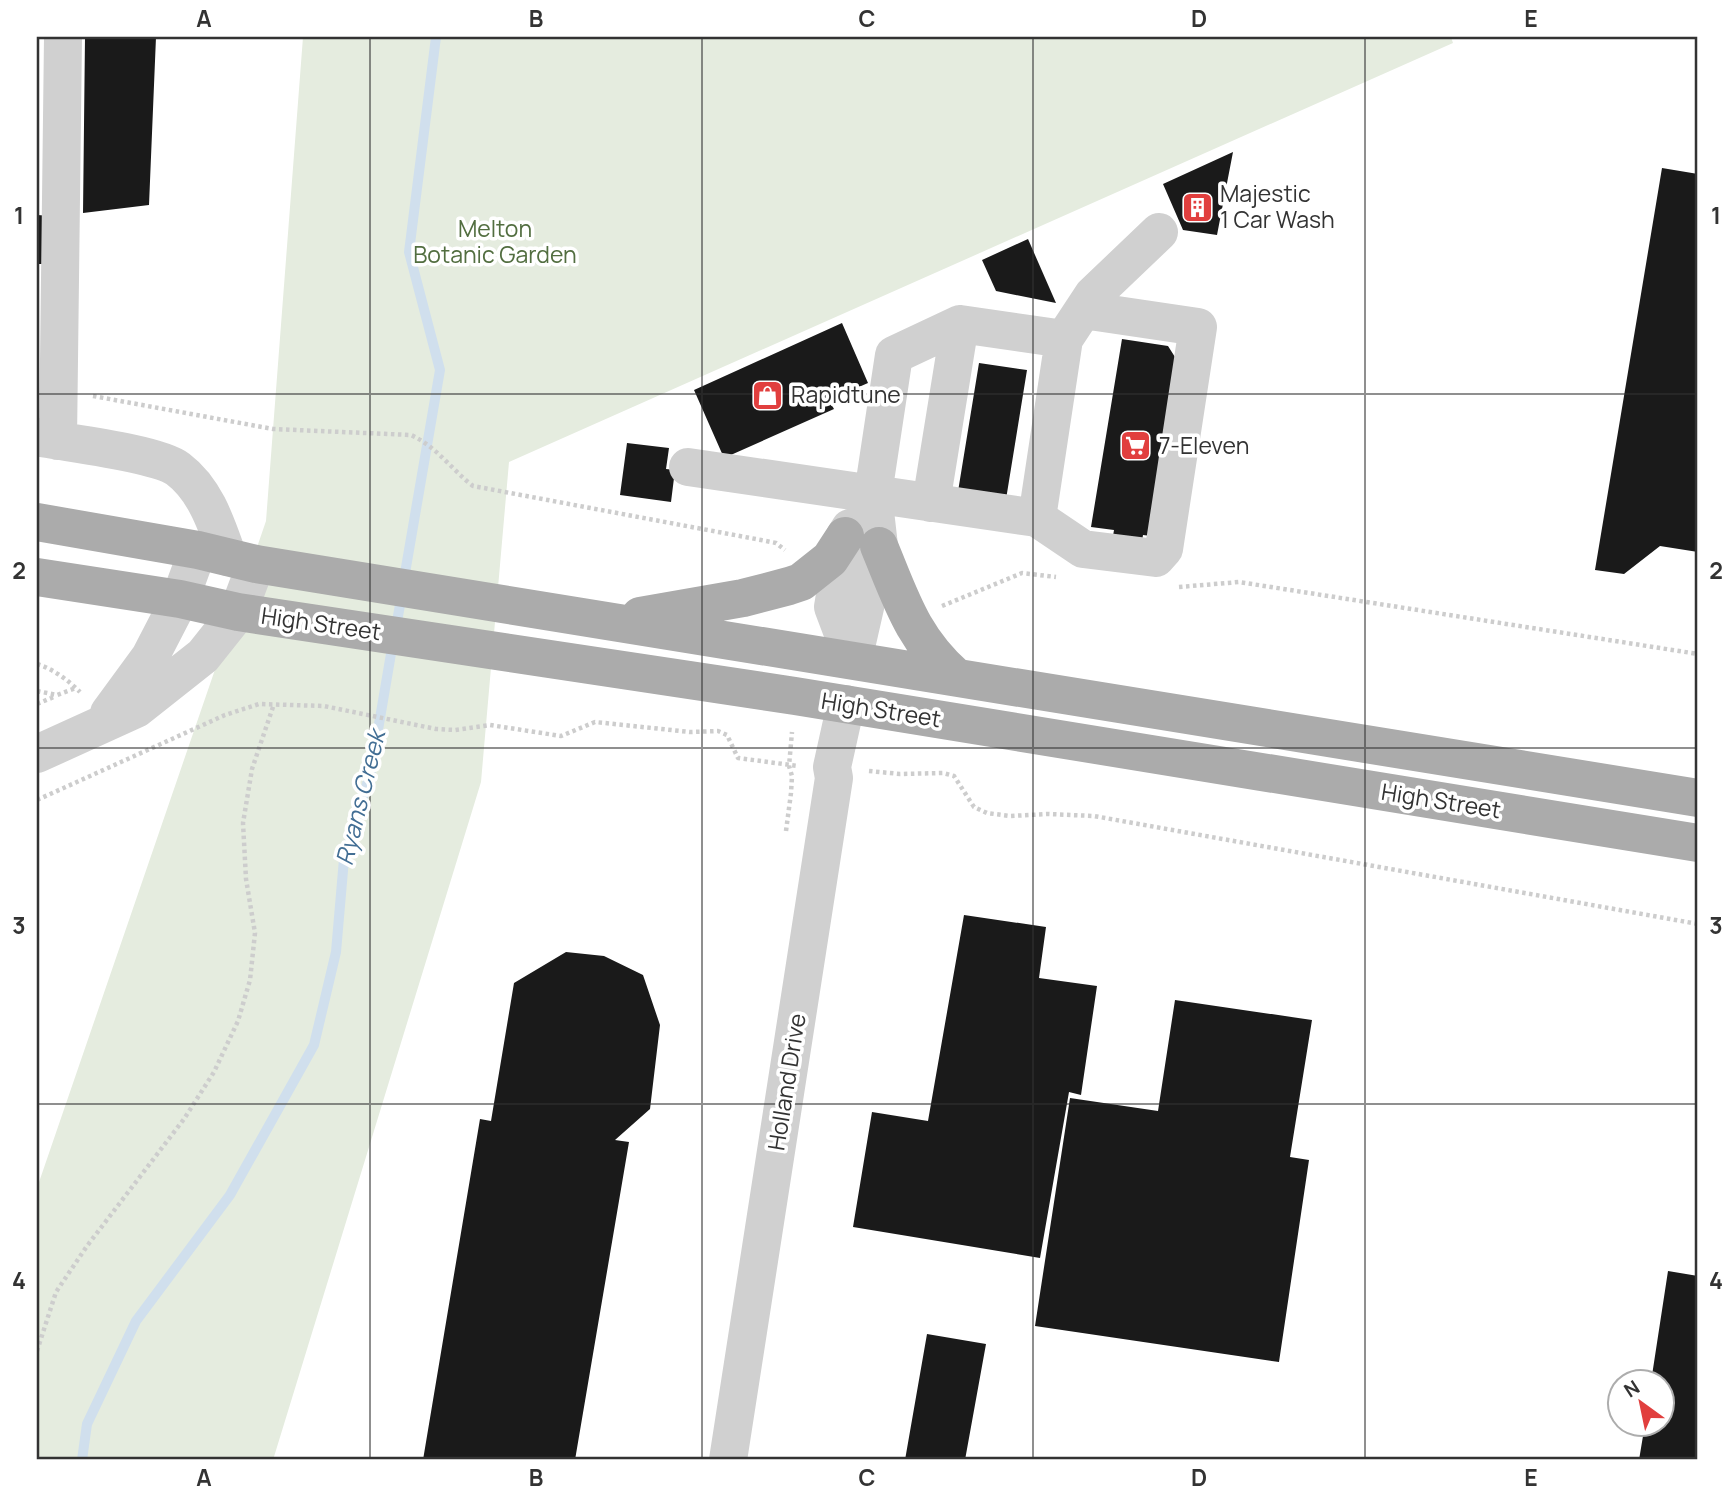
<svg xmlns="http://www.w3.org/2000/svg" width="1735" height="1497" font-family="Manrope,sans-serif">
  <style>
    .green { fill: #e5ecdf }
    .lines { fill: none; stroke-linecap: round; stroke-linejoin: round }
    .stream { stroke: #d0dfed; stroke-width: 10 }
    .building { fill: #1a1a1a }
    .path { stroke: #cdcdcd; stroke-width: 4.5; stroke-dasharray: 3.5 3.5; stroke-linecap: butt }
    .minor { stroke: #d0d0d0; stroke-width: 38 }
    .major { stroke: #ababab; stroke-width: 38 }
    .grid { fill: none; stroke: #333; stroke-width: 2; stroke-opacity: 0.55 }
    .labels { text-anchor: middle; stroke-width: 7; stroke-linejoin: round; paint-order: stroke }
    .poi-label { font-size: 23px; fill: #333; stroke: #fff; text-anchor: start }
    .park-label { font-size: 23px; fill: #526e40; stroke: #fff }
    .street-label { font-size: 23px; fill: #333; stroke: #fff }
    .water-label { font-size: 24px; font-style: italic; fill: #426e94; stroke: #fff }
    .neatline { fill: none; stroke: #333; stroke-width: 2.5 }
    .grid-label { font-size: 23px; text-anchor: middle; font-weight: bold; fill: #333 }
  </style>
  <rect width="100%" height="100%" fill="#fff"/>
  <path class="green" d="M 303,37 L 1451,37 L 1453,43 L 509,462 L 481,782 L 273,1460 L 37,1460 L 37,1188 L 266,521 Z"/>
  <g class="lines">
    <path class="stream" d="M 404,579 L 440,370 L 409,252 L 436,37
      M 396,627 L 402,594
      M 82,1460 L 87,1424 L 136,1321 L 230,1195 L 314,1045 L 336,952 L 344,859 L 371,771 L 393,642"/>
  </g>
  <path class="building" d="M 85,37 L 156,37 L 149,205 L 83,213 Z
    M 1233,152 L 1217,235 L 1183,230 L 1163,184 Z
    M 1662,168 L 1698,174 L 1698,552 L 1660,546 L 1624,574 L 1595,570 Z
    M 37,215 L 52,216 L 52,264 L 37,264 Z
    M 1028,239 L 1056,303 L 996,291 L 982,260 Z
    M 842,323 L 868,383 L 829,400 L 834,409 L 724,458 L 694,390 Z
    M 1122,339 L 1168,346 L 1180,365 L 1151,536 L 1143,535 L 1140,553 L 1111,548 L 1114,530 L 1091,527 Z
    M 979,363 L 1027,370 L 1002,524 L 954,516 Z
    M 627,443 L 669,448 L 666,469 L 675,470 L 671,502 L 620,495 Z
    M 964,915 L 1046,927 L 1039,978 L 1097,986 L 1081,1095 L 1069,1092 L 1040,1258 L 853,1227 L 872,1112 L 928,1121 Z
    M 566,952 L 604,956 L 643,975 L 660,1025 L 650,1109 L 615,1140 L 629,1142 L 575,1460 L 423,1460 L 480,1119 L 491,1121 L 514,983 Z
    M 1175,1000 L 1312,1020 L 1290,1157 L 1309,1160 L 1279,1362 L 1035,1326 L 1070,1098 L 1158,1111 Z
    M 1668,1271 L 1698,1276 L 1698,1460 L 1639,1460 L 1645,1424 L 1662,1424 L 1662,1382 L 1651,1382 Z
    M 927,1334 L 986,1344 L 965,1460 L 905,1460 Z"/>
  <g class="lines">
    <path class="path" d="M 93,396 L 273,429 L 411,435 C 437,447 451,469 473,486 L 761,540 L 776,543 L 785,550
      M 1179,587 L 1239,582 L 1698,654
      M 942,606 L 1022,573 L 1056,577
      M 37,664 C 53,669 68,680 80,692
      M 37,691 L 57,695 L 76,688
      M 37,704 L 56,696
      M 869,771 L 900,774 L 943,773 L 954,776 L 974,807 L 987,813 L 1010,816 L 1048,814 L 1094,816 L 1698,924
      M 37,800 L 225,715 L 259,704 L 324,706 L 436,729 L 455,730 L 490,725 L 561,736 L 595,722 L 690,732 L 718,731 L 727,735 L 738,758 L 798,766
      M 786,831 L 791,793 L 792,776 L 789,766 L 792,732
      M 37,1351 L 56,1292 L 87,1246 L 184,1119 L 214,1072 L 238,1021 L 250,980 L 255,933 L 246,879 L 243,823 L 252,769 L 274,704"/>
    <path class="minor" d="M 37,437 C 67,443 157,453 178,469 C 206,490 217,526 228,557
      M 58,441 L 63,37
      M 688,467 L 1037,518 L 1064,339 L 1093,295 L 1159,232
      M 931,503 L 960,324
      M 1037,518 L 1083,549 L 1156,558 L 1164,549 L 1198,327 L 1083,310
      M 850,528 L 845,536 L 833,607 L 853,660
      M 853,660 L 879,546 L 873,494 L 894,355 L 960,324 L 1064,339
      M 109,713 L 150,657 L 180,599 L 198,550
      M 37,754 L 136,709 L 203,656 L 238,612 L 256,564
      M 728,1460 L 834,778 L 832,767 L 846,704"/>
    <path class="major" d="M 37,522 L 198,550 L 256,564 L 1698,798
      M 879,546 C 901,599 912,638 956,677
      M 37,577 L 180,599 L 238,612 L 795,696 L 1698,843
      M 640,616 L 743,598 L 789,586 L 801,582 L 830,559 L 845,536"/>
  </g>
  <path class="grid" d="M 370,37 L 370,1460M 702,37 L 702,1460M 1033,37 L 1033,1460M 1365,37 L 1365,1460M 37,394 L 1698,394M 37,748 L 1698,748M 37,1104 L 1698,1104"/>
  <defs>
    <symbol id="building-square" viewBox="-11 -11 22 22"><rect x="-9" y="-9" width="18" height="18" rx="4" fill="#e13f3e" stroke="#fff"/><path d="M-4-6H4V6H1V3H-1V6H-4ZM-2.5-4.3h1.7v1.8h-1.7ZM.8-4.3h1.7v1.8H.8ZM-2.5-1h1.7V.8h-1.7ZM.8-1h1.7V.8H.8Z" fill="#fff"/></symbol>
    <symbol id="shop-square" viewBox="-11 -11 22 22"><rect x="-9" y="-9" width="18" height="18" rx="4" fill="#e13f3e" stroke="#fff"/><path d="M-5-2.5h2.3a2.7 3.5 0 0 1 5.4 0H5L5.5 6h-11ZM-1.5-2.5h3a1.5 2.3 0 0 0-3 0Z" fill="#fff"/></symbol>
    <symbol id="supermarket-square" viewBox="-11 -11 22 22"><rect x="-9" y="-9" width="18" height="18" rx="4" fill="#e13f3e" stroke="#fff"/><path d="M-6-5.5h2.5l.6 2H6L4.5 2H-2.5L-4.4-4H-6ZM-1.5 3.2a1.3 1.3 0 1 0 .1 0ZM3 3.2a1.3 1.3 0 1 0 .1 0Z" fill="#fff"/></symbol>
  </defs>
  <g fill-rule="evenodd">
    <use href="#building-square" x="1180" y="190" width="35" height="35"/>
    <use href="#shop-square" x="750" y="378" width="35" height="35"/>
    <use href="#supermarket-square" x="1118" y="428" width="35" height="35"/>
  </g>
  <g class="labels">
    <g class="poi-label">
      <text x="1220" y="202">Majestic<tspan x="1220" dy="26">1 Car Wash</tspan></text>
      <text x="791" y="403">Rapidtune</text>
      <text x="1159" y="454">7-Eleven</text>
    </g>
    <g class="park-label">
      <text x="495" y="237">Melton<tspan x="495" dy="26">Botanic Garden</tspan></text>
    </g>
    <g class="street-label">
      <text transform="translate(321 624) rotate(8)" y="8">High Street</text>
      <text transform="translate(881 710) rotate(9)" y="8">High Street</text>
      <text transform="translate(1441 801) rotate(9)" y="8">High Street</text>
      <text transform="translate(787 1082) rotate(-81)" y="8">Holland Drive</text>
    </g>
    <g class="water-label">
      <text transform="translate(361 798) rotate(-76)" y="8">Ryans Creek</text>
    </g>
  </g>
  <rect width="1735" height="1497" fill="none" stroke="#ffffff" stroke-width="77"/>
  <g transform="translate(1641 1403) rotate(327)"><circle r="33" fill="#ffffff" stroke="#adadad" stroke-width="2"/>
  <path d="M0-5L12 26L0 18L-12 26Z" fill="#e13f3e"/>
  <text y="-10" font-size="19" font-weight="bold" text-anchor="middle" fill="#333333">N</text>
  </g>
  <rect x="38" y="38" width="1658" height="1420" class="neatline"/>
  <g class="grid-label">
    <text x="204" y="27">A</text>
    <text x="536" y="27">B</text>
    <text x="867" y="27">C</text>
    <text x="1199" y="27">D</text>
    <text x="1531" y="27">E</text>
    <text x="19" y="224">1</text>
    <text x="1716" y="224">1</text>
    <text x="19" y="579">2</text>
    <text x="1716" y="579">2</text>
    <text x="19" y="934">3</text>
    <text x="1716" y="934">3</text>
    <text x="19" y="1289">4</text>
    <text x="1716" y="1289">4</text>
    <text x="204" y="1486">A</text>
    <text x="536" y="1486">B</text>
    <text x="867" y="1486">C</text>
    <text x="1199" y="1486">D</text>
    <text x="1531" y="1486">E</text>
  </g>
</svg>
